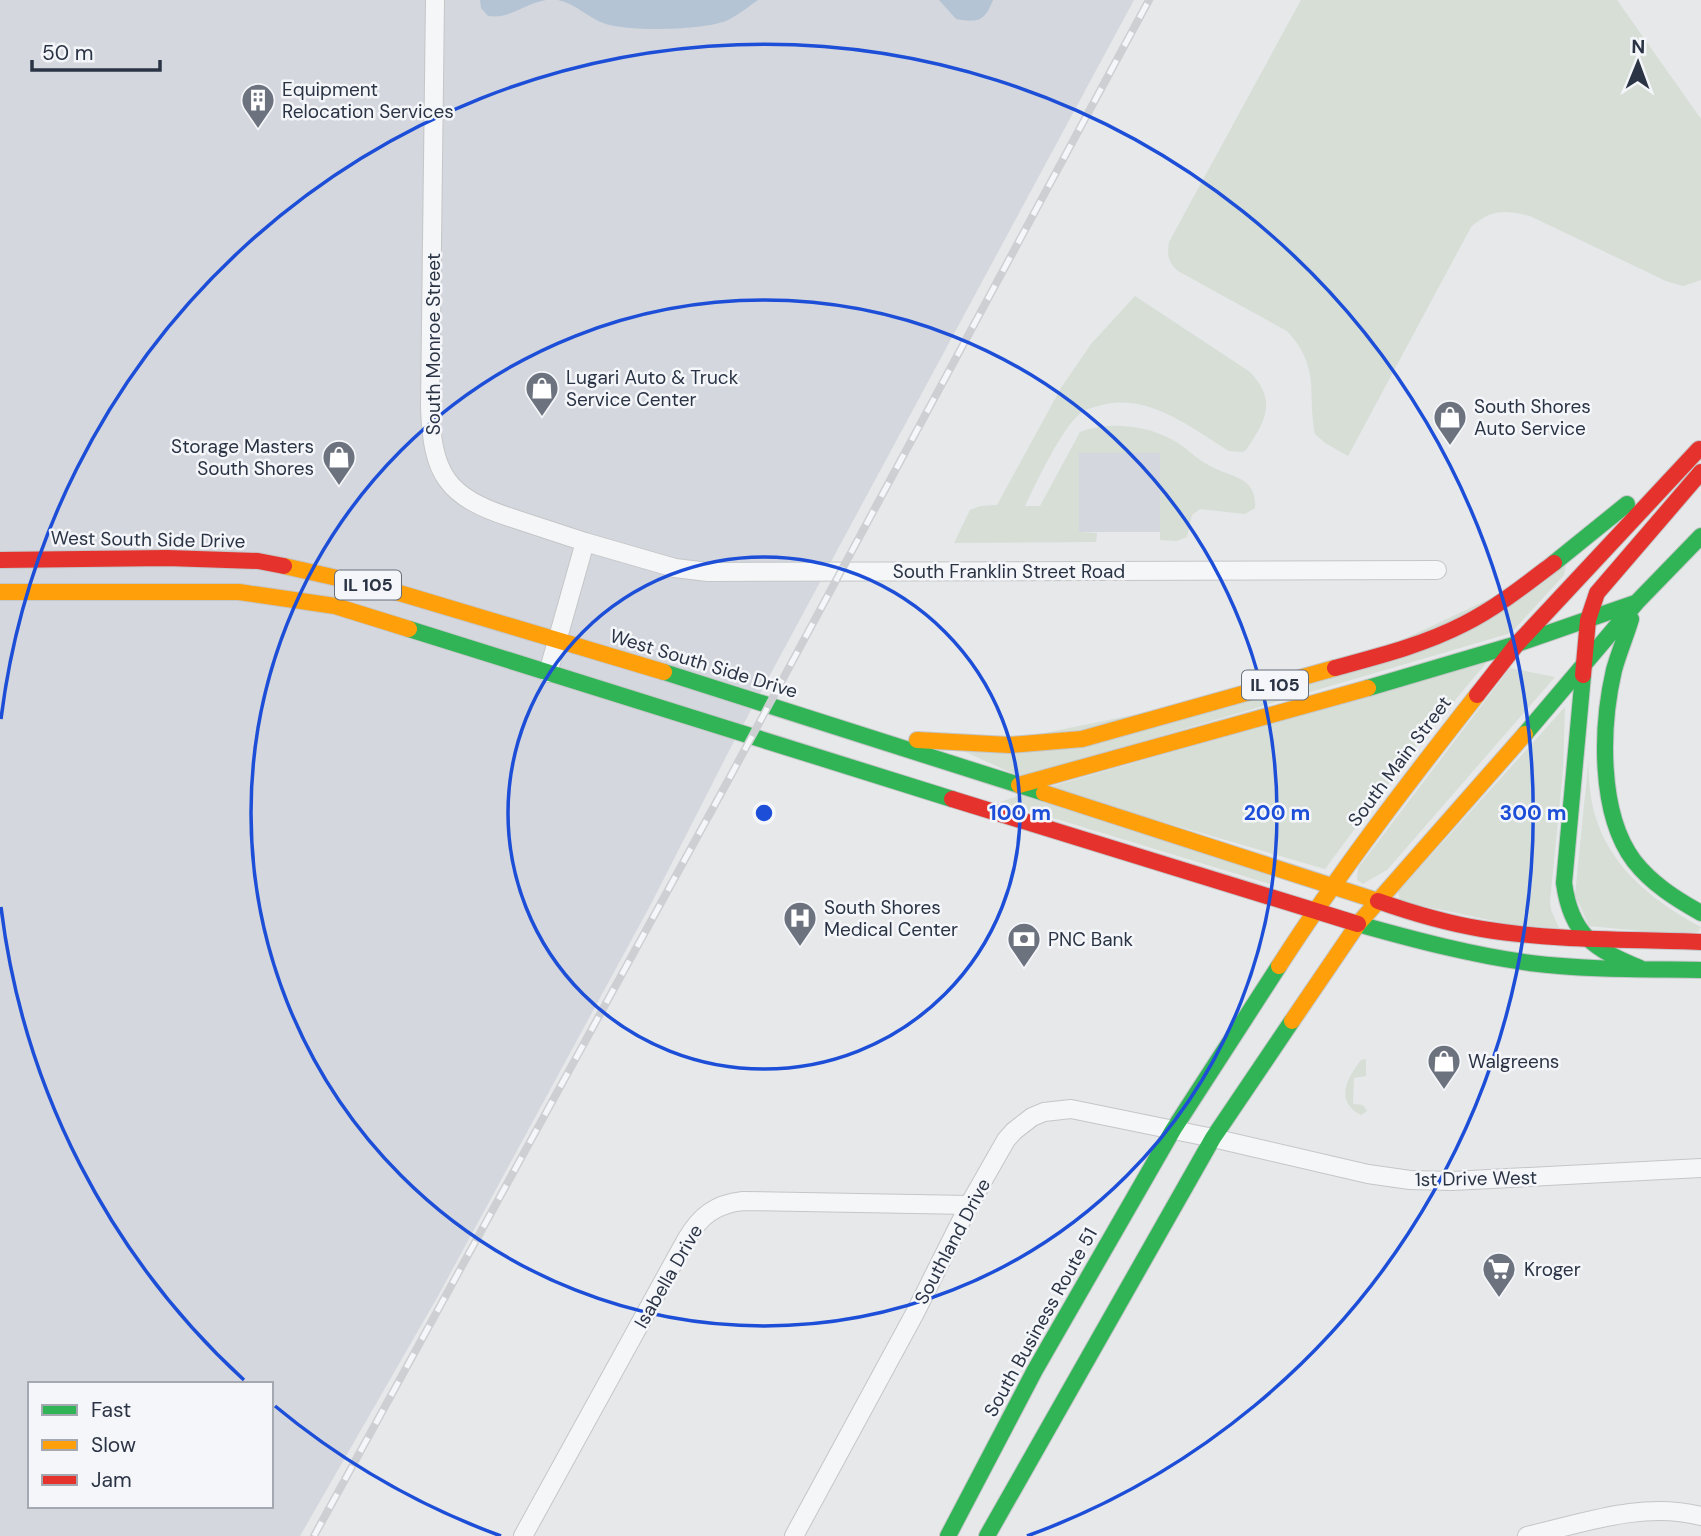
<svg xmlns="http://www.w3.org/2000/svg" width="1701" height="1536" font-family="'DM Sans',sans-serif">
  <style>
    .built { fill: #d4d7dd; fill-rule: evenodd }
    .green { fill: #d6ded6 }
    .water { fill: #b4c4d5 }
    .lines { fill: none; stroke-linecap: round; stroke-linejoin: round }
    .street-casing { stroke: #c4c6c8; stroke-width: 20 }
    .fast-casing { stroke: #c4c6c8; stroke-width: 18 }
    .slow-casing { stroke: #c4c6c8; stroke-width: 18 }
    .jam-casing { stroke: #c4c6c8; stroke-width: 18 }
    .street { stroke: #f5f6f7; stroke-width: 18 }
    .fast { stroke: #30b455; stroke-width: 16 }
    .slow { stroke: #ff9f0a; stroke-width: 16 }
    .jam { stroke: #e5322d; stroke-width: 16 }
    .rail-casing { stroke: #cecfd2; stroke-width: 8 }
    .rail { stroke: #f4f6f9; stroke-width: 5; stroke-dasharray: 16; stroke-linecap: butt }
    .ring { fill: none; stroke: #1d4ed8; stroke-width: 3.5 }
    .labels { text-anchor: middle; stroke-width: 5; stroke-linejoin: round; paint-order: stroke }
    .shield { fill: #f4f6f9; stroke: #676e7b; stroke-width: 2 }
    .shield-label { font-size: 18px; font-weight: bold; fill: #2b3445 }
    .poi-label { font-size: 19px; fill: #2b3445; stroke: #f4f6f9; text-anchor: start }
    .street-label { font-size: 19px; fill: #2b3445; stroke: #f4f6f9 }
    .centre { fill: #1d4ed8; stroke: #f4f6f9; stroke-width: 3.5 }
    .ring-label { font-size: 21px; text-anchor: middle; font-weight: bold; fill: #1d4ed8; stroke: #f4f6f9; stroke-width: 5; stroke-linejoin: round; paint-order: stroke }
  </style>
  <rect width="100%" height="100%" fill="#e6e8ea"/>
  <path class="built" d="M 0,0 L 1134,0 L 730,749 L 651,904 L 438,1296 L 300,1536 L 0,1536 ZM 30,1384 L 271,1384 L 271,1506 L 30,1506 Z
    M 1079,453 L 1160,453 L 1160,532 L 1079,532 Z"/>
  <path class="green" d="M 1301,0 L 1617,0 L 1701,119 L 1701,280 L 1683,286 L 1666,281 L 1530,216 C 1504,210 1492,209 1471,227 L 1348,456 L 1325,443 L 1315,434 C 1307,391 1321,368 1287,331 L 1178,271 C 1168,262 1167,255 1169,242 Z
    M 1135,296 L 1250,372 C 1278,402 1265,421 1246,450 L 1242,452 L 1229,451 C 1191,428 1152,395 1106,404 C 1098,406 1087,408 1081,413 C 1062,427 1036,483 1025,506 L 1040,506 L 1080,432 C 1107,421 1145,425 1171,439 C 1185,446 1197,460 1212,467 C 1233,478 1257,477 1255,508 L 1245,514 L 1200,509 L 1192,515 L 1187,537 L 1177,541 L 1160,540 L 1160,453 L 1079,453 L 1079,532 L 1097,533 L 1096,542 L 954,543 L 970,510 L 980,506 L 997,505 L 1061,388 L 1091,344 Z
    M 1566,563 L 1564,575 L 1511,633 L 1021,777 L 961,750 L 1325,676 Z
    M 1487,662 L 1414,749 L 1325,869 L 1046,788 Z
    M 1510,668 L 1555,677 L 1387,870 L 1366,882 L 1363,884 L 1357,880 L 1358,868 Z
    M 1565,707 L 1563,770 L 1550,901 L 1551,910 L 1559,928 L 1513,925 L 1400,901 L 1398,892 Z
    M 1589,756 C 1584,841 1631,889 1701,927 L 1698,932 L 1663,933 L 1589,926 L 1575,895 Z
    M 1021,795 L 1270,875 L 1270,884 L 1000,802 Z
    M 1366,1059 L 1366,1076 L 1354,1078 L 1353,1104 L 1363,1105 L 1367,1111 L 1361,1115 C 1334,1101 1347,1078 1361,1060 Z"/>
  <path class="water" d="M 480,0 L 546,0 C 524,4 510,19 488,16 L 481,8 Z
    M 558,0 L 758,0 C 748,7 737,16 726,21 C 701,30 632,32 606,24 C 589,19 577,4 558,0 Z
    M 939,0 L 993,0 C 985,21 978,23 956,19 Z"/>
  <g class="lines">
    <defs>
      <path id="street" d="M 435,0 L 430,406 C 432,474 446,497 512,518 C 536,526 560,534 585,542 L 548,673
        M 585,542 L 675,568 L 708,572 L 1437,570
        M 523,1536 L 686,1240 C 700,1216 715,1204 743,1201 L 969,1205
        M 794,1536 L 915,1313 L 969,1205 L 1006,1140 L 1014,1131 L 1032,1117 L 1044,1112 L 1071,1109 L 1213,1138 L 1368,1174 L 1410,1180 L 1452,1181 L 1701,1168
        M 1527,1536 C 1584,1523 1643,1501 1701,1516"/>
      <path id="fast" d="M 1554,563 L 1627,504
        M 1631,619 C 1626,636 1619,652 1614,670 C 1601,726 1598,813 1634,861 C 1652,884 1676,899 1701,913
        M 409,629 L 952,799
        M 664,672 L 1044,793
        M 1583,675 L 1564,883 C 1571,935 1594,949 1640,968
        M 1368,688 L 1517,644 L 1635,603
        M 1525,734 L 1637,602 L 1701,536
        M 1358,924 C 1415,940 1472,955 1530,963 C 1587,970 1644,969 1701,970
        M 948,1536 L 1035,1370 L 1173,1130 L 1279,966
        M 987,1536 L 1213,1138 L 1292,1021"/>
      <path id="slow" d="M 284,566 L 386,589 L 664,672
        M 0,592 L 239,592 L 335,606 L 409,629
        M 917,740 L 1009,745 L 1082,739 L 1335,668
        M 1019,785 L 1368,688
        M 1044,793 L 1378,901
        M 1279,966 C 1340,871 1408,783 1477,695
        M 1292,1021 L 1358,924 L 1525,734"/>
      <path id="jam" d="M 0,560 L 167,558 L 258,561 L 284,566
        M 1335,668 C 1379,656 1423,645 1464,624 C 1496,608 1525,585 1554,563
        M 1583,675 L 1588,620 L 1597,593 L 1701,472
        M 1477,695 L 1517,644 L 1699,449
        M 952,799 L 1358,924
        M 1378,901 C 1412,913 1446,923 1482,929 C 1554,941 1628,939 1701,942"/>
    </defs>
    <use href="#street" class="street-casing"/>
    <use href="#fast" class="fast-casing"/>
    <use href="#slow" class="slow-casing"/>
    <use href="#jam" class="jam-casing"/>
    <use href="#street" class="street"/>
    <use href="#fast" class="fast"/>
    <use href="#slow" class="slow"/>
    <use href="#jam" class="jam"/>
    <defs>
      <path id="rail" d="M 314,1536 L 730,777 L 1149,0"/>
    </defs>
    <use href="#rail" class="rail-casing"/>
    <use href="#rail" class="rail"/>
  </g>
  <g class="ring">
    <circle cx="764" cy="813" r="256"/>
    <circle cx="764" cy="813" r="513"/>
    <path d="M501 1536A769 769 0 0 1 275 1406M244 1380A769 769 0 0 1 1 907M1 719A769 769 0 1 1 1027 1536"/>
  </g>
  <defs>
    <symbol id="building-pin" viewBox="-11 -11 22 30"><path d="M0 17L-7.5 6A9.5 9.5 0 1 1 7.5 6Z" fill="#6c737f" stroke="#f4f6f9"/><path d="M-4-6H4V6H1V3H-1V6H-4ZM-2.5-4.3h1.7v1.8h-1.7ZM.8-4.3h1.7v1.8H.8ZM-2.5-1h1.7V.8h-1.7ZM.8-1h1.7V.8H.8Z" fill="#fff"/></symbol>
    <symbol id="shop-pin" viewBox="-11 -11 22 30"><path d="M0 17L-7.5 6A9.5 9.5 0 1 1 7.5 6Z" fill="#6c737f" stroke="#f4f6f9"/><path d="M-5-2.5h2.3a2.7 3.5 0 0 1 5.4 0H5L5.5 6h-11ZM-1.5-2.5h3a1.5 2.3 0 0 0-3 0Z" fill="#fff"/></symbol>
    <symbol id="hospital-pin" viewBox="-11 -11 22 30"><path d="M0 17L-7.5 6A9.5 9.5 0 1 1 7.5 6Z" fill="#6c737f" stroke="#f4f6f9"/><path d="M-5-5h3v3.5h4V-5h3V5h-3V1.5h-4V5h-3Z" fill="#fff"/></symbol>
    <symbol id="bank-pin" viewBox="-11 -11 22 30"><path d="M0 17L-7.5 6A9.5 9.5 0 1 1 7.5 6Z" fill="#6c737f" stroke="#f4f6f9"/><path d="M-6-4H6V4H-6ZM0-2.3a2.3 2.3 0 1 0 0 4.6a2.3 2.3 0 1 0 0-4.6Z" fill="#fff"/></symbol>
    <symbol id="supermarket-pin" viewBox="-11 -11 22 30"><path d="M0 17L-7.5 6A9.5 9.5 0 1 1 7.5 6Z" fill="#6c737f" stroke="#f4f6f9"/><path d="M-6-5.5h2.5l.6 2H6L4.5 2H-2.5L-4.4-4H-6ZM-1.5 3.2a1.3 1.3 0 1 0 .1 0ZM3 3.2a1.3 1.3 0 1 0 .1 0Z" fill="#fff"/></symbol>
  </defs>
  <g fill-rule="evenodd">
    <use href="#building-pin" x="239" y="81" width="38" height="52"/>
    <use href="#shop-pin" x="523" y="369" width="38" height="52"/>
    <use href="#shop-pin" x="1431" y="398" width="38" height="52"/>
    <use href="#shop-pin" x="320" y="438" width="38" height="52"/>
    <use href="#hospital-pin" x="781" y="899" width="38" height="52"/>
    <use href="#bank-pin" x="1005" y="920" width="38" height="52"/>
    <use href="#shop-pin" x="1425" y="1042" width="38" height="52"/>
    <use href="#supermarket-pin" x="1480" y="1250" width="38" height="52"/>
  </g>
  <g class="labels">
    <g class="shield">
      <rect x="335" y="570.5" width="66" height="29" rx="5"/>
      <rect x="1242" y="670.5" width="66" height="29" rx="5"/>
    </g>
    <g class="shield-label">
      <text x="368" y="591">IL 105</text>
      <text x="1275" y="691">IL 105</text>
    </g>
    <g class="poi-label">
      <text x="282" y="96">Equipment<tspan x="282" dy="22">Relocation Services</tspan></text>
      <text x="566" y="384">Lugari Auto &amp; Truck<tspan x="566" dy="22">Service Center</tspan></text>
      <text x="1474" y="413">South Shores<tspan x="1474" dy="22">Auto Service</tspan></text>
      <text x="314" y="453" text-anchor="end">Storage Masters<tspan x="314" dy="22">South Shores</tspan></text>
      <text x="824" y="914">South Shores<tspan x="824" dy="22">Medical Center</tspan></text>
      <text x="1048" y="946">PNC Bank</text>
      <text x="1468" y="1068">Walgreens</text>
      <text x="1524" y="1276">Kroger</text>
    </g>
    <g class="street-label">
      <text transform="translate(433 344) rotate(-90)" y="7">South Monroe Street</text>
      <text transform="translate(148 539) rotate(1)" y="7">West South Side Drive</text>
      <text x="1009" y="578">South Franklin Street Road</text>
      <text transform="translate(704 663) rotate(17)" y="7">West South Side Drive</text>
      <text transform="translate(1399 761) rotate(-53)" y="7">South Main Street</text>
      <text transform="translate(1476 1178) rotate(-1)" y="7">1st Drive West</text>
      <text transform="translate(952 1241) rotate(-62)" y="7">Southland Drive</text>
      <text transform="translate(668 1276) rotate(-60)" y="7">Isabella Drive</text>
      <text transform="translate(1040 1322) rotate(-61)" y="7">South Business Route 51</text>
    </g>
  </g>
  <circle cx="764" cy="813" r="10" class="centre"/>
  <g class="ring-label">
    <text x="1020" y="820">100 m</text>
    <text x="1277" y="820">200 m</text>
    <text x="1533" y="820">300 m</text>
  </g>
  <rect x="28" y="1382" width="245" height="126" fill="#f4f6f9" stroke="#a4a8b1" stroke-width="2"/>
  <rect x="42" y="1405" width="35" height="10" fill="#30b455" stroke="#a4a8b1" stroke-width="2"/>
  <text x="91" y="1417" font-size="21" fill="#2b3445">Fast</text>
  <rect x="42" y="1440" width="35" height="10" fill="#ff9f0a" stroke="#a4a8b1" stroke-width="2"/>
  <text x="91" y="1452" font-size="21" fill="#2b3445">Slow</text>
  <rect x="42" y="1475" width="35" height="10" fill="#e5322d" stroke="#a4a8b1" stroke-width="2"/>
  <text x="91" y="1487" font-size="21" fill="#2b3445">Jam</text>
  <g transform="translate(1638 63) rotate(1)" stroke="#f4f6f9" stroke-width="5" paint-order="stroke">
  <path d="M0-5L12 26L0 18L-12 26Z" fill="#2b3445"/>
  <text y="-10" font-size="19" font-weight="bold" text-anchor="middle" fill="#2b3445">N</text>
  </g>
  <path d="M32 60v10h128v-10" fill="none" stroke="#2b3445" stroke-width="3.5"/>
  <text x="42" y="60" font-size="21" fill="#2b3445" stroke="#f4f6f9" stroke-width="5" paint-order="stroke">50 m</text>
</svg>
